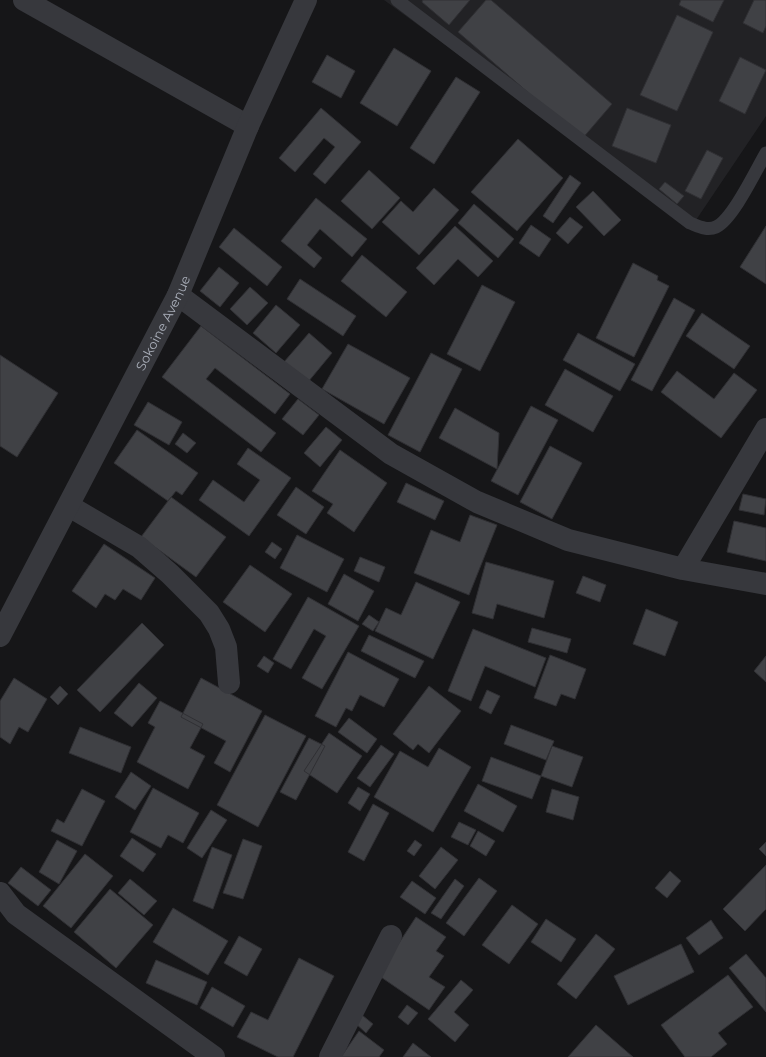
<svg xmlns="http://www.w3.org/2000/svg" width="766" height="1057" font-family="Montserrat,sans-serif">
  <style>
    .built { fill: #222225 }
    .building { fill: #404145; stroke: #303034 }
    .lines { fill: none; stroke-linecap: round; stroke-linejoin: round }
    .service { stroke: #37383d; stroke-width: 13 }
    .minor { stroke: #37383d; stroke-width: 22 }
    .tertiary { stroke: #37383d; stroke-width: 22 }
    .labels { text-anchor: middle; stroke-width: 4; stroke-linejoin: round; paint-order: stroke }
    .street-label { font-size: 13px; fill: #a8adb8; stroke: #111113 }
  </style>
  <rect width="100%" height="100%" fill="#161618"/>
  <path class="built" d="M 384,0 L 766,0 L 766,116 L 690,229 L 584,147 Z"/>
  <path class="building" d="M 423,0 L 470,0 L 449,25 L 422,2 Z
    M 486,0 L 491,0 L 612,104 L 582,139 L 458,32 Z
    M 681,0 L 724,0 L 713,22 L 679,5 Z
    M 754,0 L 766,0 L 766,26 L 763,33 L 743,23 Z
    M 677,15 L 713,32 L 677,111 L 640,95 Z
    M 394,48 L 431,71 L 397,126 L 360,103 Z
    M 327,55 L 355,71 L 341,98 L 312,82 Z
    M 740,57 L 766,70 L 745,114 L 719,101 Z
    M 456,77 L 480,92 L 434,164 L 410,148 Z
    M 321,108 L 361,142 L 325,184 L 313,174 L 335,147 L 324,138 L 295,172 L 279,158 Z
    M 627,108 L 671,125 L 656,163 L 612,146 Z
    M 518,139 L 563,178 L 517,231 L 471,192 Z
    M 707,150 L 723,158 L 701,199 L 685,191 Z
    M 369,170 L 400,198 L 372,229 L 341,201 Z
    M 570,175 L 581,183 L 553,223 L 543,216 Z
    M 665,182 L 684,196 L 677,204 L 659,189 Z
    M 434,188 L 459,210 L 419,255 L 382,222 L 401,201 L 413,212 Z
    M 593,191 L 621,220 L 604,236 L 576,207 Z
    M 316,198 L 367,239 L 352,257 L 320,229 L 307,245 L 322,258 L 314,268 L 281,241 Z
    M 474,204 L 514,239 L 498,258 L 458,223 Z
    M 570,217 L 583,227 L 568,244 L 556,233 Z
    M 531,225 L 551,239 L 539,257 L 519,243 Z
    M 455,226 L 493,261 L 478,277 L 458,259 L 434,285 L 416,268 Z
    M 766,226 L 766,284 L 740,267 Z
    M 234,228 L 282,267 L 267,286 L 219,247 Z
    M 362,255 L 407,292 L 386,317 L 341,281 Z
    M 633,263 L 658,276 L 657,280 L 669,286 L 634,357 L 596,338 Z
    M 219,267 L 239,283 L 220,307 L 200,291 Z
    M 300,279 L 356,316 L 343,336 L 287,299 Z
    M 482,285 L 515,302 L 480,371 L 447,354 Z
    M 250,287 L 268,303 L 247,325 L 230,309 Z
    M 674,298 L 695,310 L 652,391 L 631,380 Z
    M 276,305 L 300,325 L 276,353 L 253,333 Z
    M 702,313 L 750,346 L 734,369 L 686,336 Z
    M 201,326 L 290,394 L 275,414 L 215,368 L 206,379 L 276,433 L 261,452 L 162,377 Z
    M 309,333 L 332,353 L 308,382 L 284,362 Z
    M 578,333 L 635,364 L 620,391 L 563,360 Z
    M 348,344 L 410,378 L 384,424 L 322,389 Z
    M 431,353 L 462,369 L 420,452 L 388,435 Z
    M 0,355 L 58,393 L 17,457 L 0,446 Z
    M 565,369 L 613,396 L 593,432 L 545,405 Z
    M 677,371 L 714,399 L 734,373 L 757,390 L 721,438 L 661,392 Z
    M 298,399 L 319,415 L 303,435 L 282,419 Z
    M 148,402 L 182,422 L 169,445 L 134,425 Z
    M 531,406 L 558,420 L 518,495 L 491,481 Z
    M 455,408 L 499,433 L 497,469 L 439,438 Z
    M 326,427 L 342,440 L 320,467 L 304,453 Z
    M 137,430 L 198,473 L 182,495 L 176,491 L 168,501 L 114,463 Z
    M 183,433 L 196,443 L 187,453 L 175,444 Z
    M 550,446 L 582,463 L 552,519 L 520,502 Z
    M 248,448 L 291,478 L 249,536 L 199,500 L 213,480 L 244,502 L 260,480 L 237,464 Z
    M 340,450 L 387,483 L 354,532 L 327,513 L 333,504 L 312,491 Z
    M 406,483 L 444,501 L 435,520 L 397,502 Z
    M 296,487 L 324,507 L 306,534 L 277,515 Z
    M 743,494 L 766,499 L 764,515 L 739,510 Z
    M 171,497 L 226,537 L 196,577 L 141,537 Z
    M 470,515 L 497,525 L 469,595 L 414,573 L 431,530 L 460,542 Z
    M 734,521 L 766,528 L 766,561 L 727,552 Z
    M 297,535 L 344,559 L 327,592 L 280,568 Z
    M 272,542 L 282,549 L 275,559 L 265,552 Z
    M 104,544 L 155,578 L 141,600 L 123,589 L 115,600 L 105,594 L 96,608 L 72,591 Z
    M 360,557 L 385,567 L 379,582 L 354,571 Z
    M 486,562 L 554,581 L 544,618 L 497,604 L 493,619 L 472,613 Z
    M 250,565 L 292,594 L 265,632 L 223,602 Z
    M 344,574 L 374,591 L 358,621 L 328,604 Z
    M 583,576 L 606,585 L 600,602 L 576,593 Z
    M 416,582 L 460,602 L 433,659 L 375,631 L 386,608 L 401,615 Z
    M 308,597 L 359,626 L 322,689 L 302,678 L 326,636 L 314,629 L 291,669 L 273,659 Z
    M 646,609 L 678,622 L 665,656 L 633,644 Z
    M 369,615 L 379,622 L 373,631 L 362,624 Z
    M 142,623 L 164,645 L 100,712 L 77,690 Z
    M 532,628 L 571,639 L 567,653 L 528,642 Z
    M 473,629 L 546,658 L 535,687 L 485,666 L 471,701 L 448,691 Z
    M 369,635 L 424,661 L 415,678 L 361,651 Z
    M 348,652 L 399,679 L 384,707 L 360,695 L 352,711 L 346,708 L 336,727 L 315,716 Z
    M 550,655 L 586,669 L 575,699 L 561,694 L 556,706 L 534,698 Z
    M 264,656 L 274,663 L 268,673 L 257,666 Z
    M 766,656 L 766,682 L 754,671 Z
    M 14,678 L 47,699 L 28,732 L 19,727 L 10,744 L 0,737 L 0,701 Z
    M 201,678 L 262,711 L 230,772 L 214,763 L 226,741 L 181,717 Z
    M 139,683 L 157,698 L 132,727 L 114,713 Z
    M 60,686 L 68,694 L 58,705 L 50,697 Z
    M 429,686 L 461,711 L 429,753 L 418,744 L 413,750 L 393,734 Z
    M 487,690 L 500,696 L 491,714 L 479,708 Z
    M 160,701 L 203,724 L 190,748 L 205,756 L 188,789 L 137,762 L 155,727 L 148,723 Z
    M 265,715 L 306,736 L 258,827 L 217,805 Z
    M 349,718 L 377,739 L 367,753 L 338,732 Z
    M 511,725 L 554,741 L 546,760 L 504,744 Z
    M 80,727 L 131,747 L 121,773 L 69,753 Z
    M 329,733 L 362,756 L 337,793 L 304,771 Z
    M 309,738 L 325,746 L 296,800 L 280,792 Z
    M 381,745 L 394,754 L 370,787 L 357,778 Z
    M 552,746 L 583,757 L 572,787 L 541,776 Z
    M 439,748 L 471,767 L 433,832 L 374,797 L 400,751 L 428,767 Z
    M 491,757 L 541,776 L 532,799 L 482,781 Z
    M 131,772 L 151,786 L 135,810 L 115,797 Z
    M 478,784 L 517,806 L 503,832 L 464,811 Z
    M 358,787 L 370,794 L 360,811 L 348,803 Z
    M 153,788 L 199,813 L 183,843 L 168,835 L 161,848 L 130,832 Z
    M 82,789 L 105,801 L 82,846 L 51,831 L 57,819 L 64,823 Z
    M 552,789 L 579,797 L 573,820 L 546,812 Z
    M 373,804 L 389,813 L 364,861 L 348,852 Z
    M 211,810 L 227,820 L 202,858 L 187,848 Z
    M 459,822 L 476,830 L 468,845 L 451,837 Z
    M 478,831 L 495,841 L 486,856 L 470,846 Z
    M 132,838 L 156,854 L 143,872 L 120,856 Z
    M 243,839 L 262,846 L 243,899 L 223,893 Z
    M 57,840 L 77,851 L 59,884 L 39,872 Z
    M 415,840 L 422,845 L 414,856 L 407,851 Z
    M 766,842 L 766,856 L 759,849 Z
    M 212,847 L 232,855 L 213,909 L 193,901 Z
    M 441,847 L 458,860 L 435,889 L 419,876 Z
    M 85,854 L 113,876 L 71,928 L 43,906 Z
    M 766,865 L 766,909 L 745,931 L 723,909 Z
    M 21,867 L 51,890 L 38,906 L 8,883 Z
    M 670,871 L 681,881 L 667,898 L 655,888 Z
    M 479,878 L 497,891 L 464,936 L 446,923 Z
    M 130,879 L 157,901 L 144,915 L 118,893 Z
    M 455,879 L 464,886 L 441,919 L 431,913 Z
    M 412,881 L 436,898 L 425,914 L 400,897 Z
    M 110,889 L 153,925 L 116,968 L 74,932 Z
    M 512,905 L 538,924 L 509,964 L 482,945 Z
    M 173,908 L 228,941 L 208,975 L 153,942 Z
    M 416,917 L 446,937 L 436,951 L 444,956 L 429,977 L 445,987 L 429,1010 L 378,975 Z
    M 546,919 L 576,939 L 561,962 L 531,942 Z
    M 711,920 L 723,938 L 699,955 L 686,938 Z
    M 596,934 L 615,949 L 576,999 L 557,984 Z
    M 239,936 L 262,949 L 247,976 L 224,963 Z
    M 681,944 L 694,972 L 628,1005 L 614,976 Z
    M 746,954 L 766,978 L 766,1012 L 729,968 Z
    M 299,958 L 334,976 L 293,1057 L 278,1057 L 237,1037 L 251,1012 L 268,1020 Z
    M 156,960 L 207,982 L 197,1005 L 146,983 Z
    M 728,975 L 753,1007 L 718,1033 L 727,1044 L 711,1057 L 685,1057 L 661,1025 Z
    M 461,980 L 473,990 L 454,1012 L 469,1025 L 455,1042 L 428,1019 Z
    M 212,987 L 245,1006 L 233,1027 L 200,1008 Z
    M 407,1005 L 418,1013 L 408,1025 L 398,1017 Z
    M 362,1015 L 373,1024 L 366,1033 L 355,1023 Z
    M 596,1025 L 633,1057 L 568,1057 Z
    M 359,1031 L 384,1050 L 379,1057 L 341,1057 Z
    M 413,1043 L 431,1057 L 403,1057 Z"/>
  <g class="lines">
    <path class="service" d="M 397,0 L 690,223 C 698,226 707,231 716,227 C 733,219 756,170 766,153"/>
    <path class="minor" d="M 24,0 L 248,126
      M 178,295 L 391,454 L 477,502 L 568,540 L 683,569 L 766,584
      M 69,506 L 139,547 L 170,574 L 209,613 L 219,629 L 226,647 L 229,683
      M 683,569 L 766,429
      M 0,893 L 16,914 L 214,1057
      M 330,1057 L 391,936"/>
    <path class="tertiary" id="s1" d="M 0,636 L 178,295 L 248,126 L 306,0"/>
  </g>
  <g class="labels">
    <g class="street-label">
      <text dy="5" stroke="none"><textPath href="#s1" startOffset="353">Sokoine Avenue</textPath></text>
    </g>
  </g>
</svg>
